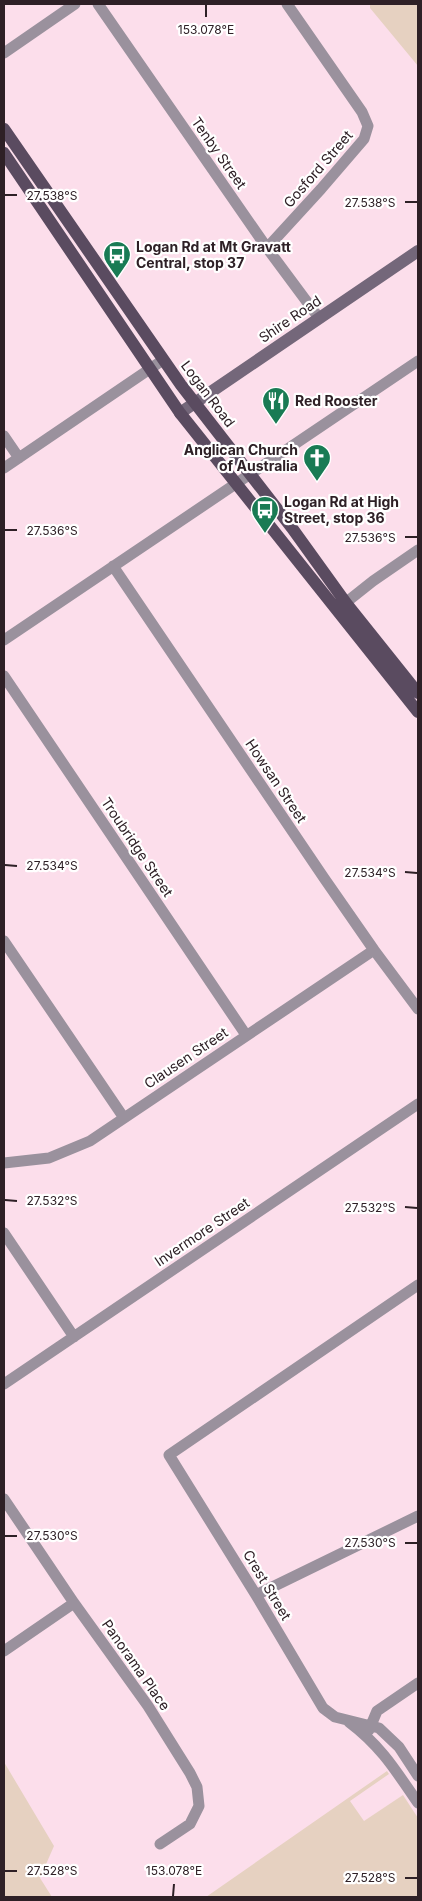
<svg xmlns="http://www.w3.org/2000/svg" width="422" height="1901" font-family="Inter,sans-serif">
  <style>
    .green { fill: #e6d1c1 }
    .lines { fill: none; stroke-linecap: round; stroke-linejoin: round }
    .street { stroke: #9a919d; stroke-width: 11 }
    .secondary { stroke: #74677a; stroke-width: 12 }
    .primary { stroke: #5a4b60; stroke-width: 12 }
    .ticks { fill: none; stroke: #2e2026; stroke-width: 2 }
    .labels { text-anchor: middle; stroke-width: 4.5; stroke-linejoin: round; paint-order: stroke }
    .street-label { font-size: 14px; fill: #2e2026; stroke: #fff }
    .poi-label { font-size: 14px; font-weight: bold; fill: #2e2026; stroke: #fff; text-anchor: start }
    .ticks-label { font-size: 12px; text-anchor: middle; fill: #2e2026; stroke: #fff; stroke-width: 4.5; stroke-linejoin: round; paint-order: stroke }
  </style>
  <rect width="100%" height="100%" fill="#fcdeeb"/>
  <path class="green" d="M 370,4 L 418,4 L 418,66 L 370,8 Z
    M 4,1762 L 54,1846 L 40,1878 L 52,1897 L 4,1897 Z
    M 387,1771 L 389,1774 L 350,1801 L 364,1821 L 403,1795 L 418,1818 L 418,1897 L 206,1897 Z"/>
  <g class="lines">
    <path class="street" d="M 98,4 L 267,248 L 319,318
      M 4,53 L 75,4
      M 267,248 L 321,189 L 364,139 L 368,126 L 362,112 L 287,4
      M 4,436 L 19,458
      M 4,468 L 163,360
      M 113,566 L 324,878 L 374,950 L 418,1009
      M 339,608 L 373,581 L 418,550
      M 4,640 L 418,361
      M 4,676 L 246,1035
      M 4,941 L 124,1118
      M 4,1163 L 49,1158 L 90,1141 L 374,950
      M 4,1233 L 74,1337
      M 418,1285 L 169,1455 L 256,1595 L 323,1708 L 335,1717 L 379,1728 L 399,1747 L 418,1776
      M 4,1384 L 418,1104
      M 4,1499 L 74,1603 L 148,1706 L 190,1773 L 197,1787 L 199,1806 L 190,1824 L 160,1844
      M 256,1595 L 418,1516
      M 4,1651 L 74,1603
      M 349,1722 C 381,1746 396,1771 418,1803
      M 369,1730 L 377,1711 L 418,1683"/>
    <path class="secondary" d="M 180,413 L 418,251"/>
    <path class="primary" d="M 4,129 L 181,385 L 292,528 L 346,603 L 418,693
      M 4,153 L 180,413 L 418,712"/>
  </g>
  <path class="ticks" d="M 206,17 L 206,5M 5,195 L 17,195M 405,202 L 417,202M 5,530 L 17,530M 405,537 L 417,537M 5,865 L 17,866M 405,872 L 417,873M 5,1200 L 17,1201M 405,1207 L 417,1208M 5,1536 L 17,1536M 405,1543 L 417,1543M 5,1871 L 17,1871M 405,1878 L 417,1878M 173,1896 L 174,1884"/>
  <defs>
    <symbol id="bus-pin" viewBox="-11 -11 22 30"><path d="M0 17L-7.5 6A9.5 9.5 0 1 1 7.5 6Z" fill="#197b54" stroke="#fff"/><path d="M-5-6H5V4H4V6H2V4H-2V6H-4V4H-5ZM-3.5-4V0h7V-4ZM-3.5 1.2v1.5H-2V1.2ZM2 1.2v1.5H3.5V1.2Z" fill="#fff"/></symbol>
    <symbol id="restaurant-pin" viewBox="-11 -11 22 30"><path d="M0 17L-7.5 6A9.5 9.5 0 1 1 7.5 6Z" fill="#197b54" stroke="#fff"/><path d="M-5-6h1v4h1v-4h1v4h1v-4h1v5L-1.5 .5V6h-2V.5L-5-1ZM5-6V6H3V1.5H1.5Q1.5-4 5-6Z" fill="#fff"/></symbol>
    <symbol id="church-pin" viewBox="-11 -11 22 30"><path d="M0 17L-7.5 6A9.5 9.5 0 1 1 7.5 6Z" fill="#197b54" stroke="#fff"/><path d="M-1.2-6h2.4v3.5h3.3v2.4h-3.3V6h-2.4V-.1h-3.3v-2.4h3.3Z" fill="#fff"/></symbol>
  </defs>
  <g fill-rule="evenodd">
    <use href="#bus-pin" x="101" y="239" width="32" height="43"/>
    <use href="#restaurant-pin" x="260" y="385" width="32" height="43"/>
    <use href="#church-pin" x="301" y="442" width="32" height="43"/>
    <use href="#bus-pin" x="249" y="494" width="32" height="43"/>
  </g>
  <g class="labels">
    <g class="street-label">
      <text transform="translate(219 153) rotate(55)" y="5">Tenby Street</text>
      <text transform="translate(318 169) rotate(-49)" y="5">Gosford Street</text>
      <text transform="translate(290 319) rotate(-34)" y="5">Shire Road</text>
      <text transform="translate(208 394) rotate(53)" y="5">Logan Road</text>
      <text transform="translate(276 781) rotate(56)" y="5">Howsan Street</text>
      <text transform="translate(137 847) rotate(56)" y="5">Troubridge Street</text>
      <text transform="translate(186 1058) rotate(-34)" y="5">Clausen Street</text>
      <text transform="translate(202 1232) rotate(-34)" y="5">Invermore Street</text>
      <text transform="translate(267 1585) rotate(59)" y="5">Crest Street</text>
      <text transform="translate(136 1665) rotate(55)" y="5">Panorama Place</text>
    </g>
    <g class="poi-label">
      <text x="136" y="252">Logan Rd at Mt Gravatt<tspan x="136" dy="16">Central, stop 37</tspan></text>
      <text x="295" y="406">Red Rooster</text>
      <text x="298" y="455" text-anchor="end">Anglican Church<tspan x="298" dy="16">of Australia</tspan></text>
      <text x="284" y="507">Logan Rd at High<tspan x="284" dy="16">Street, stop 36</tspan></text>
    </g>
  </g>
  <g class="ticks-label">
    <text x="206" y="34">153.078°E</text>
    <text x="52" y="200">27.538°S</text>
    <text x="370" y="207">27.538°S</text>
    <text x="52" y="535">27.536°S</text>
    <text x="370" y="542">27.536°S</text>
    <text x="52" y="870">27.534°S</text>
    <text x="370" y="877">27.534°S</text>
    <text x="52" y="1205">27.532°S</text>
    <text x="370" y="1212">27.532°S</text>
    <text x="52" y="1540">27.530°S</text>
    <text x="370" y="1547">27.530°S</text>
    <text x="52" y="1875">27.528°S</text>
    <text x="174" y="1875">153.078°E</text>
    <text x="370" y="1882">27.528°S</text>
  </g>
  <rect width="422" height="1901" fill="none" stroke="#2e2026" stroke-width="10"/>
</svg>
